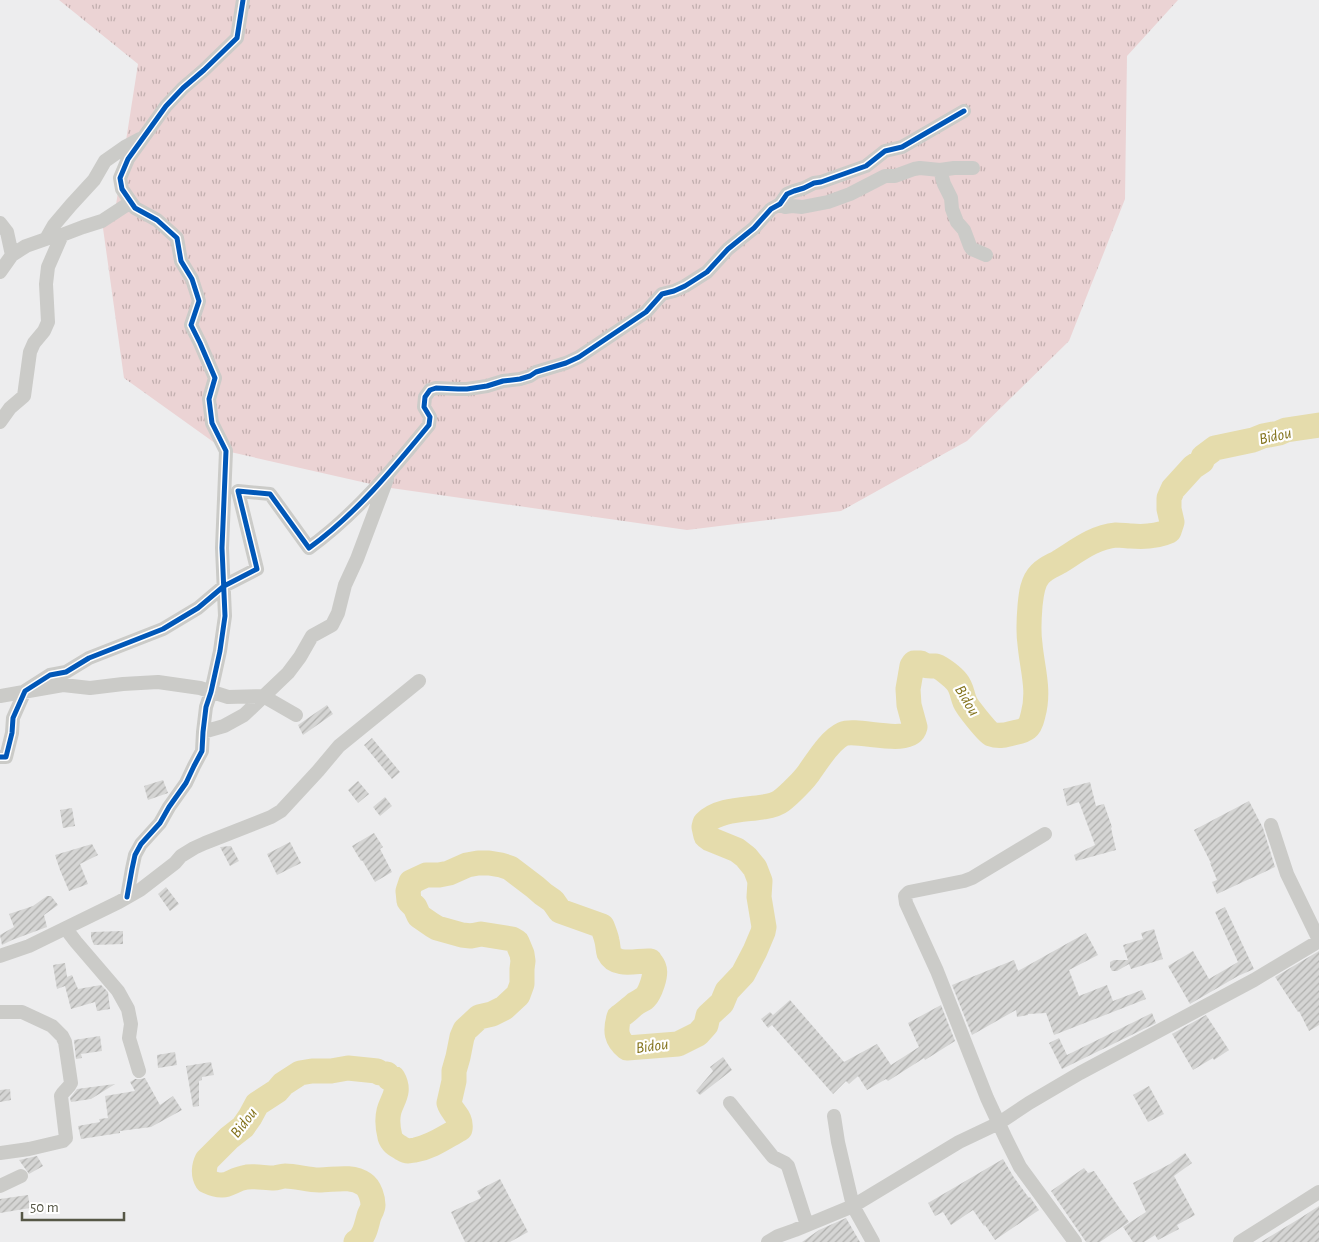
<svg xmlns="http://www.w3.org/2000/svg" width="1319" height="1242" font-family="'Alegreya Sans',sans-serif">
  <style>
    .grass { fill: url(#grass-tufts) }
    .lines { fill: none; stroke-linecap: round; stroke-linejoin: round }
    .river { stroke: #e5dcac; stroke-width: 25 }
    .building { fill: url(#building-hatch) }
    .minor { stroke: #cbcbc8; stroke-width: 14 }
    .cycleway-casing { stroke: #fff; stroke-width: 8 }
    .cycleway { stroke: #0057b8; stroke-width: 5 }
    .labels { text-anchor: middle; stroke-width: 4.5; stroke-linejoin: round; paint-order: stroke }
    .water-label { font-size: 16px; font-style: italic; fill: #827119; stroke: #fff }
  </style>
  <defs>
    <pattern id="grass-tufts" width="24" height="20" patternUnits="userSpaceOnUse" patternTransform="scale(1.25)"><rect width="24" height="20" fill="#ebd3d4"/><path d="M3 7l-1-3M5 7V3M7 7l1-3M15 17l-1-3M17 17v-4M19 17l1-3" fill="none" stroke="#c1aeae"/></pattern>
    <pattern id="building-hatch" width="6" height="6" patternUnits="userSpaceOnUse" patternTransform="scale(1.25)"><rect width="6" height="6" fill="#d5d5d4"/><path d="M-1 1l2-2M0 6l6-6M5 7l2-2" fill="none" stroke="#b0b0ae"/></pattern>
  </defs>
  <rect width="100%" height="100%" fill="#ededee"/>
  <path class="grass" d="M 59,0 L 1178,0 L 1127,56 L 1125,199 L 1069,341 L 967,441 L 841,511 L 687,530 L 384,487 L 226,451 L 124,378 L 102,221 L 115,211 L 138,64 Z"/>
  <g class="lines">
    <path class="river" d="M 356,1242 C 365,1237 366,1226 369,1216 C 370,1213 373,1209 373,1205 C 373,1199 370,1188 364,1184 C 351,1175 334,1180 319,1180 C 308,1180 296,1176 285,1176 C 281,1176 277,1178 274,1178 C 265,1178 256,1176 247,1177 C 228,1180 228,1191 207,1181 C 203,1175 204,1166 207,1160 L 229,1138 L 243,1127 L 250,1117 L 257,1104 L 277,1091 L 283,1084 L 300,1073 L 312,1071 L 331,1071 L 348,1068 L 377,1071 L 380,1073 L 387,1074 L 389,1078 L 393,1078 C 401,1092 392,1099 389,1111 C 387,1119 388,1129 390,1137 C 392,1143 396,1145 401,1148 C 403,1149 405,1151 408,1151 C 409,1151 414,1150 415,1150 C 432,1147 445,1137 460,1129 C 462,1117 452,1113 449,1103 L 454,1081 L 454,1071 L 458,1057 L 462,1037 L 465,1030 L 479,1017 L 492,1014 L 504,1008 L 518,995 L 522,984 L 522,969 L 523,961 L 522,954 L 517,942 L 512,939 L 481,934 L 471,936 L 462,935 L 437,928 L 432,925 L 419,916 L 415,907 L 409,901 L 408,891 L 411,882 L 426,875 L 439,875 L 449,873 L 467,865 L 478,863 L 489,863 L 501,865 L 510,868 L 535,887 L 543,894 L 553,901 L 560,911 L 602,926 C 604,931 606,936 607,941 C 608,945 608,950 609,953 C 616,968 638,960 650,961 C 651,963 654,966 654,968 C 657,974 650,993 645,998 C 642,1000 638,1002 635,1004 C 629,1009 625,1013 619,1017 C 615,1031 616,1039 627,1048 L 678,1044 L 698,1034 L 706,1025 L 708,1016 L 722,1003 L 727,991 L 743,974 L 755,951 L 763,932 L 764,927 L 759,897 L 760,881 L 755,868 L 746,857 L 737,850 L 710,839 L 706,836 L 704,827 L 705,823 C 719,809 744,810 763,807 C 769,806 776,805 781,801 C 789,795 805,779 810,771 C 818,760 830,740 843,734 C 858,728 910,747 915,727 L 909,705 L 908,689 L 912,666 L 914,663 L 921,663 C 926,667 930,666 936,666 C 942,668 953,677 957,682 C 962,688 962,695 965,702 C 967,707 987,732 991,734 C 999,737 1006,735 1013,733 C 1018,732 1024,731 1027,728 C 1031,725 1032,719 1033,715 C 1040,690 1032,668 1030,644 C 1028,631 1029,618 1030,606 C 1031,596 1032,582 1040,574 C 1046,568 1052,566 1059,562 C 1077,551 1094,537 1116,535 C 1121,535 1127,536 1131,536 C 1143,537 1158,536 1169,531 L 1172,522 L 1169,509 L 1169,498 L 1173,489 L 1193,467 L 1202,461 L 1203,457 L 1215,448 L 1253,440 L 1263,436 L 1279,433 L 1286,430 L 1319,425"/>
  </g>
  <path class="building" d="M 327,705 L 333,714 L 303,735 L 298,725 Z
    M 372,738 L 400,772 L 392,779 L 364,745 Z
    M 163,780 L 168,793 L 148,800 L 144,786 Z
    M 358,781 L 369,794 L 358,803 L 348,790 Z
    M 1090,782 L 1096,806 L 1104,804 L 1112,827 L 1111,828 L 1116,850 L 1076,861 L 1074,855 L 1095,845 L 1079,802 L 1067,806 L 1063,789 Z
    M 385,797 L 392,806 L 380,816 L 373,807 Z
    M 1249,801 L 1263,828 L 1275,867 L 1217,894 L 1212,882 L 1217,880 L 1210,863 L 1211,863 L 1194,830 Z
    M 72,808 L 75,826 L 63,828 L 60,810 Z
    M 374,833 L 383,847 L 380,849 L 392,872 L 375,882 L 362,860 L 361,861 L 352,846 Z
    M 290,842 L 301,863 L 277,875 L 267,854 Z
    M 92,844 L 98,855 L 80,864 L 88,884 L 69,891 L 60,870 L 55,855 Z
    M 231,846 L 239,861 L 230,866 L 220,847 Z
    M 166,887 L 179,904 L 170,911 L 158,894 Z
    M 47,896 L 51,896 L 58,905 L 44,915 L 47,927 L 12,940 L 2,945 L 0,935 L 14,927 L 9,914 L 33,906 Z
    M 1225,907 L 1254,969 L 1238,976 L 1190,1004 L 1168,966 L 1193,951 L 1209,979 L 1238,962 L 1215,912 Z
    M 1154,929 L 1163,959 L 1131,969 L 1129,964 L 1117,971 L 1112,971 L 1110,967 L 1110,962 L 1114,960 L 1128,960 L 1123,945 L 1143,939 L 1141,933 Z
    M 123,931 L 123,944 L 94,945 L 91,938 L 91,932 Z
    M 1086,933 L 1098,955 L 1069,970 L 1079,996 L 1107,985 L 1113,1001 L 1142,990 L 1146,999 L 1054,1035 L 1046,1013 L 1028,1014 L 1028,1015 L 1017,1017 L 1016,1010 L 972,1035 L 952,985 L 1014,960 L 1018,971 Z
    M 1319,951 L 1319,1025 L 1309,1031 L 1299,1011 L 1298,1012 L 1275,977 Z
    M 65,963 L 67,977 L 72,975 L 78,989 L 101,985 L 108,992 L 110,1009 L 97,1011 L 95,1002 L 71,1009 L 65,986 L 57,989 L 53,965 Z
    M 790,1000 L 844,1062 L 877,1044 L 891,1065 L 919,1047 L 908,1023 L 941,1005 L 955,1041 L 925,1060 L 924,1058 L 888,1081 L 886,1079 L 867,1090 L 858,1076 L 849,1084 L 846,1081 L 833,1094 L 772,1025 L 768,1028 L 761,1019 L 770,1012 L 773,1015 Z
    M 1152,1013 L 1156,1023 L 1062,1069 L 1049,1043 L 1059,1038 L 1067,1055 Z
    M 1206,1015 L 1229,1050 L 1214,1060 L 1213,1058 L 1193,1070 L 1172,1034 Z
    M 100,1036 L 102,1051 L 81,1054 L 82,1058 L 76,1059 L 74,1040 Z
    M 175,1052 L 177,1065 L 158,1068 L 157,1055 Z
    M 723,1057 L 732,1070 L 700,1095 L 696,1091 L 713,1071 L 710,1067 Z
    M 211,1062 L 214,1075 L 202,1077 L 202,1080 L 199,1081 L 199,1106 L 193,1107 L 186,1066 Z
    M 145,1078 L 160,1105 L 173,1096 L 182,1110 L 151,1127 L 120,1131 L 120,1133 L 81,1139 L 78,1126 L 100,1122 L 99,1119 L 108,1118 L 105,1096 L 135,1091 L 130,1082 L 135,1079 L 141,1079 Z
    M 115,1084 L 91,1099 L 71,1102 L 70,1098 L 77,1089 Z
    M 1149,1086 L 1164,1114 L 1148,1122 L 1133,1095 Z
    M 10,1089 L 11,1100 L 0,1102 L 0,1090 Z
    M 1185,1153 L 1192,1163 L 1174,1176 L 1195,1215 L 1177,1225 L 1179,1229 L 1158,1240 L 1155,1235 L 1144,1242 L 1133,1242 L 1123,1227 L 1146,1212 L 1133,1183 L 1170,1164 Z
    M 37,1156 L 43,1166 L 29,1174 L 19,1160 Z
    M 1003,1159 L 1013,1176 L 1029,1198 L 1030,1197 L 1039,1210 L 995,1240 L 985,1225 L 984,1226 L 973,1210 L 951,1225 L 943,1212 L 935,1216 L 928,1203 Z
    M 1084,1168 L 1088,1173 L 1094,1171 L 1129,1222 L 1100,1242 L 1086,1242 L 1051,1191 Z
    M 500,1179 L 528,1232 L 510,1242 L 465,1242 L 451,1212 L 481,1198 L 477,1191 Z
    M 28,1195 L 30,1208 L 0,1213 L 0,1199 Z
    M 1319,1206 L 1319,1242 L 1261,1242 L 1302,1217 Z
    M 846,1218 L 860,1242 L 802,1242 L 819,1230 Z"/>
  <g class="lines">
    <path class="minor" d="M 940,170 L 944,184 L 951,198 L 952,209 L 957,222 L 964,230 L 970,246 L 972,249 L 986,255
      M 780,204 L 785,207 L 792,206 L 802,207 L 828,202 L 850,194 L 885,176 L 895,176 L 914,169 L 920,168 L 940,170 L 954,168 L 973,168
      M 0,223 L 7,232 L 12,255
      M 0,272 L 12,255 L 26,246 L 46,239 L 54,225 L 71,205 L 94,180 L 105,161 L 125,147 L 140,139
      M 0,422 L 10,408 L 24,396 L 30,352 L 34,343 L 44,331 L 48,322 L 46,284 L 48,267 L 62,235 L 83,227 L 102,221 L 131,202
      M 0,696 L 63,685 L 90,688 L 123,684 L 158,682 L 200,688 L 228,697 L 263,696 L 296,715
      M 203,732 L 224,726 L 244,715 L 288,673 L 300,657 L 312,636 L 332,625 L 338,613 L 345,585 L 357,559 L 387,479
      M 0,757 L 6,757 L 12,733 L 13,718 L 25,691 L 50,675 L 66,672 L 89,658 L 163,629 L 198,608 L 224,586 L 257,569 L 238,491 L 270,494 L 309,548 C 356,514 393,469 429,425 L 430,417 L 424,407 L 425,397 L 430,390 L 436,388 L 458,389 L 467,389 L 487,386 L 503,381 L 520,379 L 530,376 L 536,372 L 566,363 L 579,357 L 646,312 L 662,294 L 674,291 L 685,286 L 707,272 L 728,249 L 754,228 L 771,209 L 780,204 L 787,194 L 794,191 L 804,188 L 814,183 L 821,182 L 866,166 L 885,151 L 902,147 L 964,111
      M 1271,825 L 1287,874 L 1319,940
      M 1045,834 L 972,878 L 964,881 L 909,892 L 905,896 L 906,903 L 937,971 L 987,1098 L 1006,1139 L 1020,1167 L 1075,1242
      M 127,897 L 132,869 L 135,855 L 141,844 L 160,823 L 169,807 L 186,783 L 194,766 L 202,751 L 203,732 L 206,707 L 211,692 L 220,651 L 225,616 L 222,548 L 226,451 L 212,423 L 209,399 L 215,378 L 200,343 L 191,325 L 199,301 L 192,279 L 181,261 L 177,238 L 157,220 L 135,208 L 122,189 L 120,178 L 128,159 L 166,106 L 183,88 L 204,70 L 237,38 L 243,0
      M 66,929 L 76,942 L 118,991 L 128,1009 L 131,1024 L 129,1038 L 139,1071
      M 0,956 L 29,946 L 119,902 L 140,890 L 175,863 L 181,856 L 194,848 L 205,843 L 271,817 L 281,811 L 318,771 L 339,746 L 419,681
      M 0,1012 L 22,1012 L 52,1026 L 62,1036 L 65,1042 L 71,1083 C 69,1088 64,1090 61,1096 L 66,1138 L 63,1141 L 29,1149 L 0,1153
      M 730,1103 L 773,1157 L 785,1163 L 788,1166 L 807,1225
      M 834,1116 L 838,1142 L 853,1206 L 959,1142 L 999,1123 L 1029,1103 L 1080,1073 L 1254,980 L 1319,941
      M 0,1186 L 21,1176
      M 768,1242 L 778,1236 L 795,1230 L 853,1206 L 873,1242
      M 1240,1242 L 1319,1192"/>
    <defs>
      <path id="cycleway" d="M 0,757 L 6,757 L 12,733 L 13,718 L 25,691 L 50,675 L 66,672 L 89,658 L 163,629 L 198,608 L 224,586 L 257,569 L 238,491 L 270,494 L 309,548 C 356,514 393,469 429,425 L 430,417 L 424,407 L 425,397 L 430,390 L 436,388 L 458,389 L 467,389 L 487,386 L 503,381 L 520,379 L 530,376 L 536,372 L 566,363 L 579,357 L 646,312 L 662,294 L 674,291 L 685,286 L 707,272 L 728,249 L 754,228 L 771,209 L 780,204 L 787,194 L 794,191 L 804,188 L 814,183 L 821,182 L 866,166 L 885,151 L 902,147 L 964,111
        M 127,897 L 132,869 L 135,855 L 141,844 L 160,823 L 169,807 L 186,783 L 194,766 L 202,751 L 203,732 L 206,707 L 211,692 L 220,651 L 225,616 L 222,548 L 226,451 L 212,423 L 209,399 L 215,378 L 200,343 L 191,325 L 199,301 L 192,279 L 181,261 L 177,238 L 157,220 L 135,208 L 122,189 L 120,178 L 128,159 L 166,106 L 183,88 L 204,70 L 237,38 L 243,0"/>
    </defs>
    <use href="#cycleway" class="cycleway-casing"/>
    <use href="#cycleway" class="cycleway"/>
  </g>
  <g class="labels">
    <g class="water-label">
      <text transform="translate(1275 435) rotate(-12)" y="6">Bidou</text>
      <text transform="translate(968 700) rotate(59)" y="6">Bidou</text>
      <text transform="translate(652 1045) rotate(-7)" y="6">Bidou</text>
      <text transform="translate(243 1122) rotate(-52)" y="6">Bidou</text>
    </g>
  </g>
  <path d="M22 1212v8h102v-8" fill="none" stroke="#565746" stroke-width="2.5"/>
  <text x="30" y="1212" font-size="15" fill="#565746" stroke="#ffffff" stroke-width="4" paint-order="stroke">50 m</text>
</svg>
